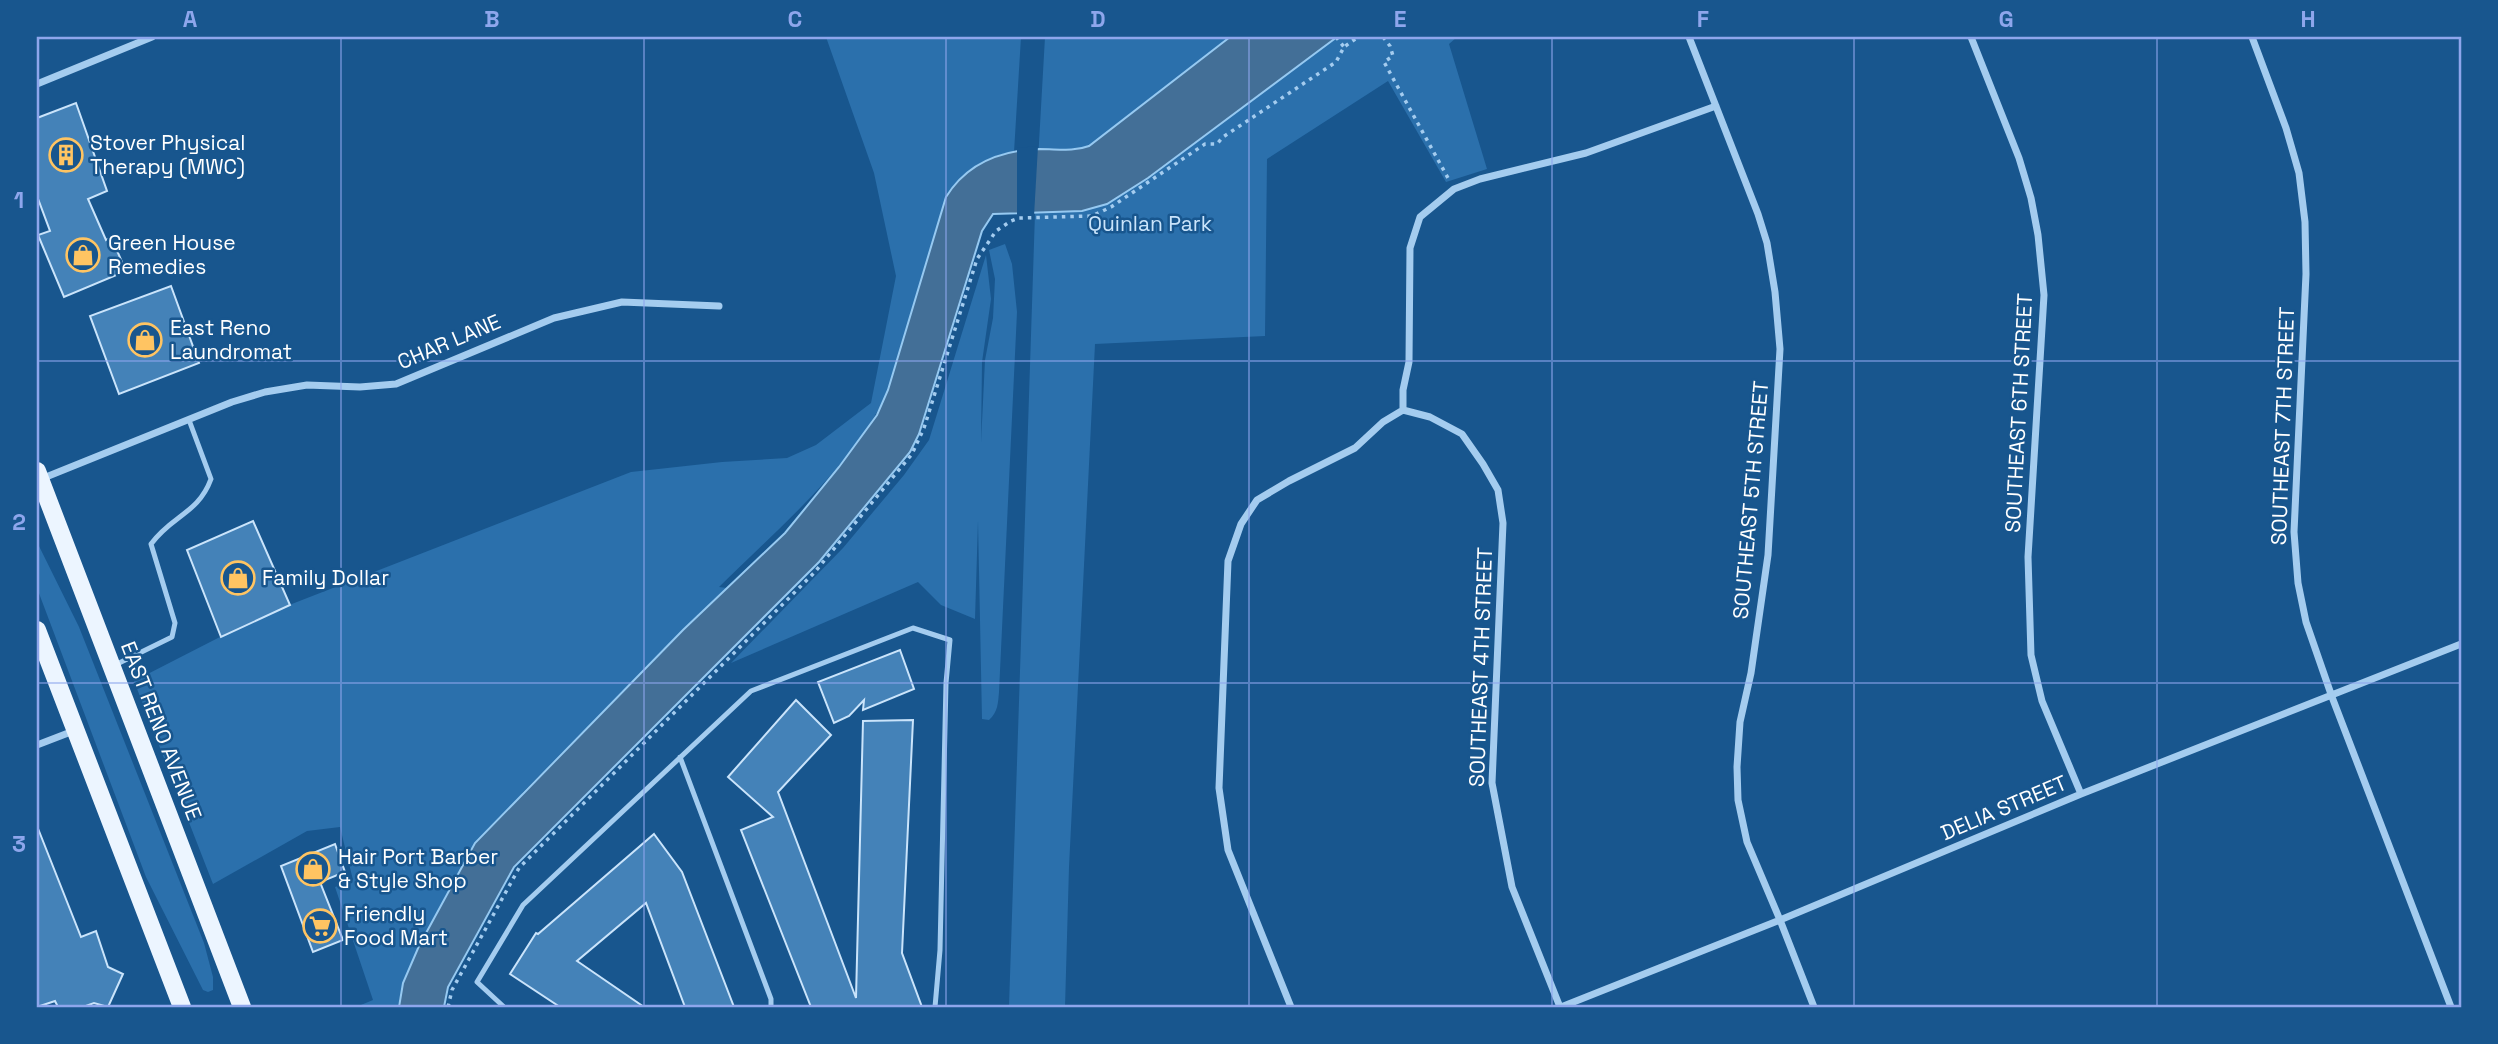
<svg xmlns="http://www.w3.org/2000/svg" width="2498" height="1044" font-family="'Space Grotesk',sans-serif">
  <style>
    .green { fill: #2b70ac }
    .water { fill: #436f97; stroke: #96c9f1; stroke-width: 2 }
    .pier { fill: #18568e }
    .building { fill: #4482b8; stroke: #cae4fb; stroke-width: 2 }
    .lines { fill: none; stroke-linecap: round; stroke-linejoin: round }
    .path { stroke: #a4ccef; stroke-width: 3.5; stroke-dasharray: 3.5 5; stroke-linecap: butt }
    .lane { stroke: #a4ccef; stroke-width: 5 }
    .street { stroke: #a4ccef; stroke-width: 7 }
    .primary { stroke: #ecf5ff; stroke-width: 18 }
    .grid { fill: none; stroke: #8ea6ec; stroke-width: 2; stroke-opacity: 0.55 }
    .labels { text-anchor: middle; stroke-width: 5; stroke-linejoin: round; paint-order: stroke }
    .poi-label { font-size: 21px; fill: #fff; stroke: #18568e; text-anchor: start }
    .park-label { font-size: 21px; fill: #cae4fb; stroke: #18568e }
    .street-label { font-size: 21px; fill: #fff; stroke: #18568e }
    .neatline { fill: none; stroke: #8ea6ec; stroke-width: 2.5 }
    .grid-label { font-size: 23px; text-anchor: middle; font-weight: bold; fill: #8ea6ec }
  </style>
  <rect width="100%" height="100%" fill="#18568e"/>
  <path class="green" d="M 826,37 L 1021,37 L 1014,152 C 986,155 961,172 946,197 L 888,390 C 856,464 776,530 719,587 L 727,588 L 683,630 L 523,792 L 403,983 L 398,1007 L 356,1007 L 373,1000 L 335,887 L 353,880 L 340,827 L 307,831 L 213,884 L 134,681 L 261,616 L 631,472 L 722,462 L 787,458 L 816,445 L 871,403 L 896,276 L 874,173 Z
    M 1045,37 L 1457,37 L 1449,44 L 1487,169 L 1446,182 L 1388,81 L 1267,159 L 1265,336 L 1095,344 L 1069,867 L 1065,1007 L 1009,1007 L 1035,213 Z
    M 1005,244 L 1012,264 L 1017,312 L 999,692 C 998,703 998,712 989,720 L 982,719 L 978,521 L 975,619 L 941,605 L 918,582 L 731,663 L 843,548 L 904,475 L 929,440 L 986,255 L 991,299 L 982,362 L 981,443 L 985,360 L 993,318 L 995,279 L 989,250 Z
    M 37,542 L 79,627 L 138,776 L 204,943 L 213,977 L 213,990 L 208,992 L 203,990 L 146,877 L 37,588 Z"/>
  <path class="water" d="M 1230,37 L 1337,37 L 1148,178 L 1107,204 L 1082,211 L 993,214 L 982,231 L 919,434 L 910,452 L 819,562 L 514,867 L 448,987 L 444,1007 L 399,1007 L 403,983 L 419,946 L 475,843 L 683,630 L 785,533 L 839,467 L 877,415 L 888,390 L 946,197 C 967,163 1002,150 1040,149 C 1058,149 1073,152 1089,146 Z"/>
  <path class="pier" d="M 1038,146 L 1034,216 L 1017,216 L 1017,148 Z"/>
  <path class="building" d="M 76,103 L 107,191 L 88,199 L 106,240 L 111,237 L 126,271 L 64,297 L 38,235 L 50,231 L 37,196 L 37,118 Z
    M 171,286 L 199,363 L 119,394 L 90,316 Z
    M 253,521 L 290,605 L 221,637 L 187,550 Z
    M 900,650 L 914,689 L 863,710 L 864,700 L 849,716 L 834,723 L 818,682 Z
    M 796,700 L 831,735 L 778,792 L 856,998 L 863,721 L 913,720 L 902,953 L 922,1007 L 811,1007 L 741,830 L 773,817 L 728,777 Z
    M 37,826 L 81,937 L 96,931 L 108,967 L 123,974 L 108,1007 L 94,1003 L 83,1007 L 58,1007 L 55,1001 L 37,1007 Z
    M 654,834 L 682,872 L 734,1007 L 685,1007 L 646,903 L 577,961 L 644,1007 L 560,1007 L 510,974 L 536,933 L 538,934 Z
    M 335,844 L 345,872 L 320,882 L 343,940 L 313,952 L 281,866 Z"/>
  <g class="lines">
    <path class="path" d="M 1336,37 L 1344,47
      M 1383,37 L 1390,46 L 1393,56 L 1384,62 L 1448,178
      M 448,1007 L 452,990 L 519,868 L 814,573 L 912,454 L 924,428 L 977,259 L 996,231 L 1011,221 L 1019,218 L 1092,216 L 1111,207 L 1205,144 L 1217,144 L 1223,137 L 1336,62 L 1344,47 L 1358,37"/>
    <path class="lane" d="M 115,665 L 172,637 L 175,623 L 151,544 C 172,515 198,514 211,479 L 189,420
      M 680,757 L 771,999 L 771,1007
      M 504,1007 L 477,982 L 523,905 L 751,691 L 913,628 L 950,640 L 946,683 L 940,950 L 935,1007"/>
    <path class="street" d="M 1689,37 L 1758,214 L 1767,243 L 1775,292 L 1780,349 L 1768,555 L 1751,673 L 1740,722 L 1737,767 L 1738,800 L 1747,842 L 1780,920 L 1814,1007
      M 1971,37 L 2019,158 L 2031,198 L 2038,235 L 2044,295 L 2028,557 L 2031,655 L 2042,701 L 2081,794
      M 2252,37 L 2286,128 L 2299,173 L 2305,222 L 2306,274 L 2294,532 L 2298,583 L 2306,622 L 2332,697 L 2451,1007
      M 37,84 L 152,37
      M 1403,410 L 1430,417 L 1462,434 L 1483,464 L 1498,490 L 1503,523 L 1492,783 L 1512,887 L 1560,1007
      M 1403,410 L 1403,390 L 1409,362 L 1410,248 L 1420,217 L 1454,189 L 1480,179 L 1586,153 L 1716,106
      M 41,479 L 232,402 L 265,392 L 307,385 L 360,387 L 396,384 L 554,318 L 622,302 L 719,306
      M 37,745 L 76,730
      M 1291,1007 L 1228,850 L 1219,788 L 1228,561 L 1241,524 L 1257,500 L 1289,481 L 1355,448 L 1383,422 L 1403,410
      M 1561,1007 L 1780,920 L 2081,794 L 2461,644"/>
    <path class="primary" d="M 37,471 L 242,1007
      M 37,630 L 182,1007"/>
  </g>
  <path class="grid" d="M 341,37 L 341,1007M 644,37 L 644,1007M 946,37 L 946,1007M 1249,37 L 1249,1007M 1552,37 L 1552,1007M 1854,37 L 1854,1007M 2157,37 L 2157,1007M 37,361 L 2461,361M 37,683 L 2461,683"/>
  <defs>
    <symbol id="building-ring" viewBox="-11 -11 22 22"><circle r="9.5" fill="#18568e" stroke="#ffc462" stroke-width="1.5"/><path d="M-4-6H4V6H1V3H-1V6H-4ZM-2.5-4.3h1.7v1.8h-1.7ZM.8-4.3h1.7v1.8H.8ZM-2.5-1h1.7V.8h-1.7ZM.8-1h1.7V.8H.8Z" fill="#ffc462"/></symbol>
    <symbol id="shop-ring" viewBox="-11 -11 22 22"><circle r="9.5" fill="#18568e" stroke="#ffc462" stroke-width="1.5"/><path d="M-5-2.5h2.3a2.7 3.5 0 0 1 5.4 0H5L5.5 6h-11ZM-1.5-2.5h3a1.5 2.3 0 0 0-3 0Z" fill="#ffc462"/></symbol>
    <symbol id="supermarket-ring" viewBox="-11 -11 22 22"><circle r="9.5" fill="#18568e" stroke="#ffc462" stroke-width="1.5"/><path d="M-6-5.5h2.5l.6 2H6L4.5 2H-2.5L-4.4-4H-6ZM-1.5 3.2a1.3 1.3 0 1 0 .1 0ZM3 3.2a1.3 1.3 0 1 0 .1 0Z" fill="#ffc462"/></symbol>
  </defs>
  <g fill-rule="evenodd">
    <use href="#building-ring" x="47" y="136" width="38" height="38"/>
    <use href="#shop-ring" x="64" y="236" width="38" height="38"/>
    <use href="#shop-ring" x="126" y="321" width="38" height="38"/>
    <use href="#shop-ring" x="219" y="559" width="38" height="38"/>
    <use href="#shop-ring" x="294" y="850" width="38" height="38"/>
    <use href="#supermarket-ring" x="301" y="907" width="38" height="38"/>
  </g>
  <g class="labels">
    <g class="poi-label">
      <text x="90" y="150">Stover Physical<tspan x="90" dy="24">Therapy (MWC)</tspan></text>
      <text x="108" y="250">Green House<tspan x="108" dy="24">Remedies</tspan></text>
      <text x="170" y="335">East Reno<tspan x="170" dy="24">Laundromat</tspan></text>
      <text x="262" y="585">Family Dollar</text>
      <text x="338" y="864">Hair Port Barber<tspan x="338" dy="24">&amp; Style Shop</tspan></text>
      <text x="344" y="921">Friendly<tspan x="344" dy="24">Food Mart</tspan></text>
    </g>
    <g class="park-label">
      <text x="1150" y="231">Quinlan Park</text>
    </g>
    <g class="street-label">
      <text transform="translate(449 342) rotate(-23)" y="7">CHAR LANE</text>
      <text transform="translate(2019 413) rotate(-87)" y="7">SOUTHEAST 6TH STREET</text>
      <text transform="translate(2283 426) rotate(-88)" y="7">SOUTHEAST 7TH STREET</text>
      <text transform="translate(1751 500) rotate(-85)" y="7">SOUTHEAST 5TH STREET</text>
      <text transform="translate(1481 667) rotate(-88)" y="7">SOUTHEAST 4TH STREET</text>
      <text transform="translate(161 731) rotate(69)" y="7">EAST RENO AVENUE</text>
      <text transform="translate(2004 808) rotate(-23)" y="7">DELIA STREET</text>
    </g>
  </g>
  <rect width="2498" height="1044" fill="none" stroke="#18568e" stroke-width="77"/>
  <rect x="38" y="38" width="2422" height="968" class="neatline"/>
  <g class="grid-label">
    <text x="190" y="27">A</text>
    <text x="492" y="27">B</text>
    <text x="795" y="27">C</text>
    <text x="1098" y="27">D</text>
    <text x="1400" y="27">E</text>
    <text x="1703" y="27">F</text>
    <text x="2006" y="27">G</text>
    <text x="2308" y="27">H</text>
    <text x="19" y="208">1</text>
    <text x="19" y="530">2</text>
    <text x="19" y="852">3</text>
  </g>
</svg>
